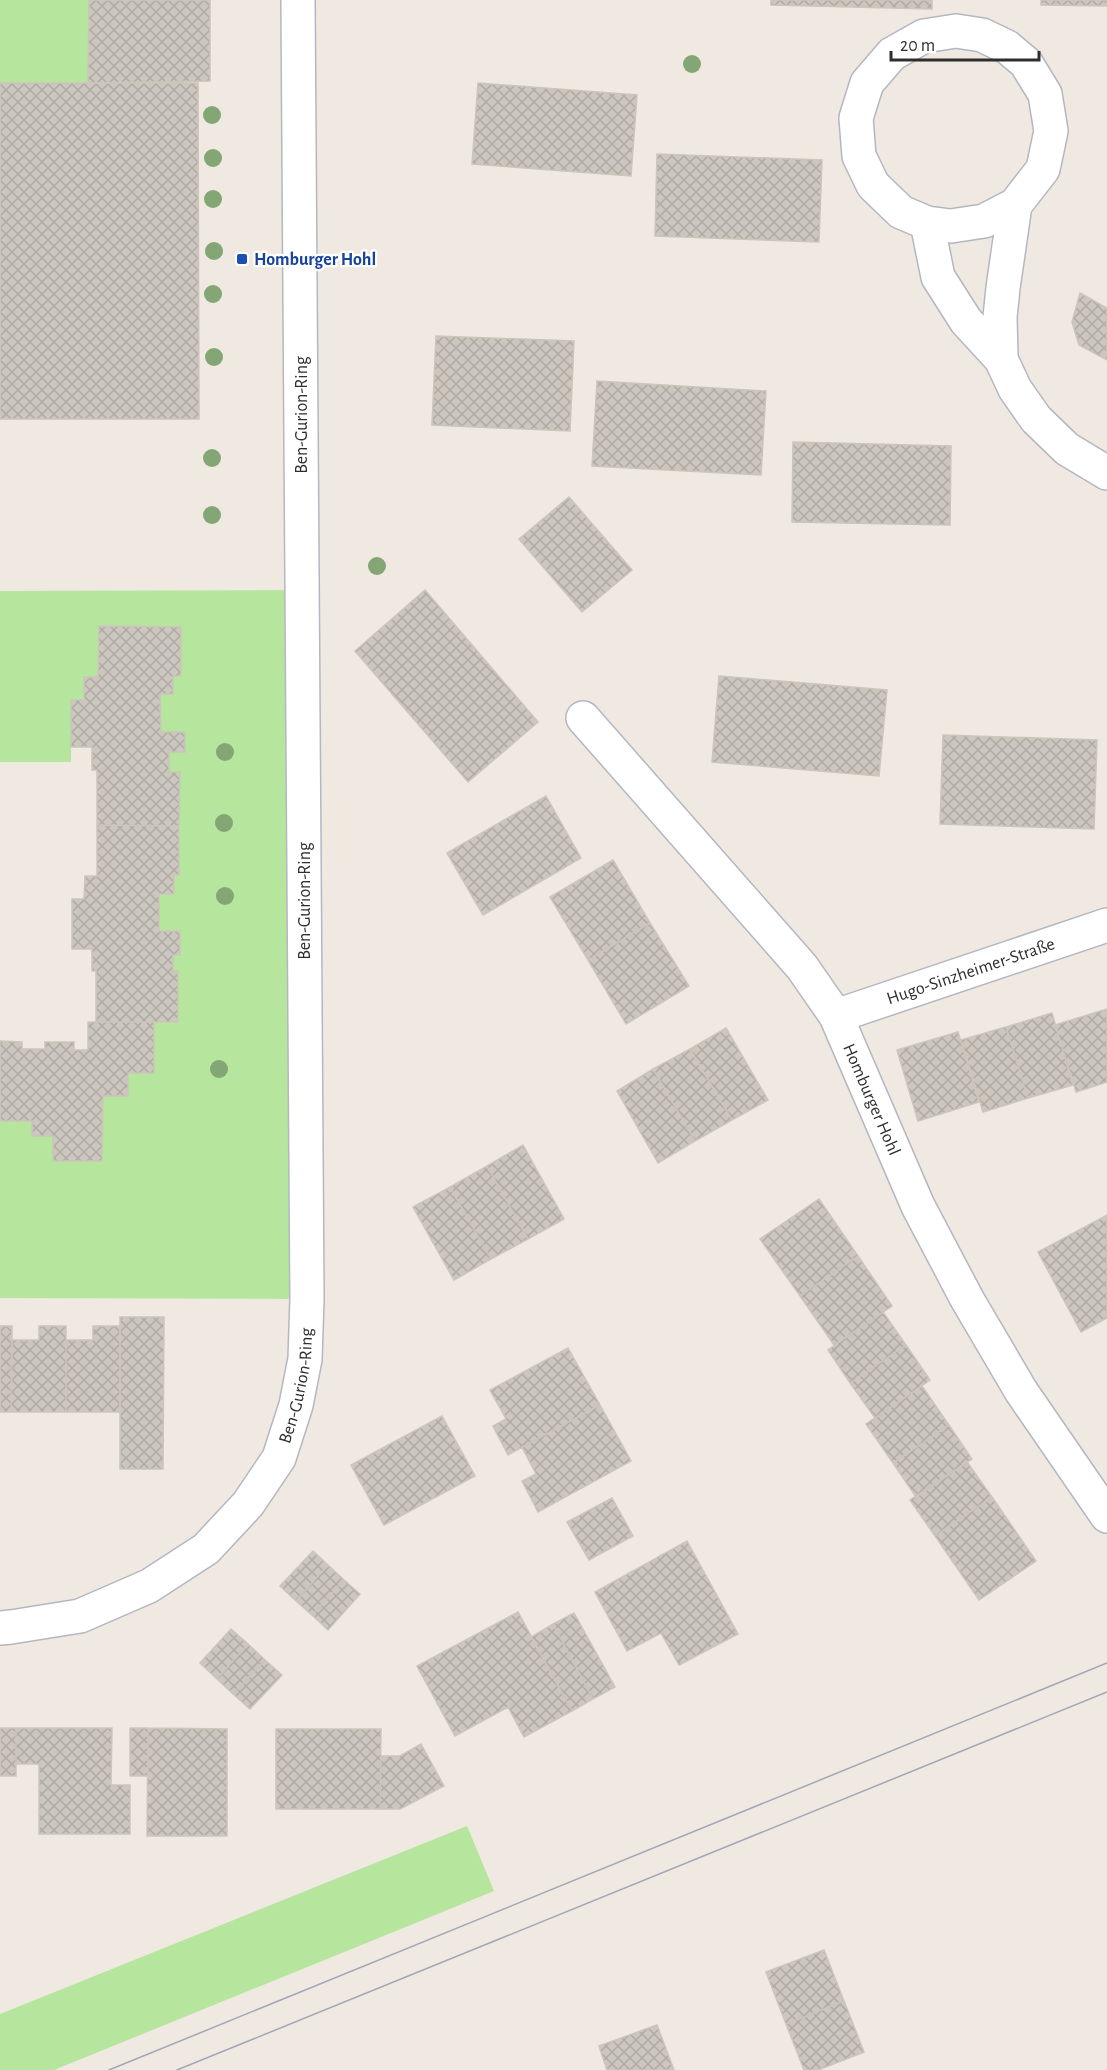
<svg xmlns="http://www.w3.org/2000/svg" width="1107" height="2070" font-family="'Alegreya Sans',sans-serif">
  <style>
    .grass { fill: #b6e59e }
    .building { fill: url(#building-cross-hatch); stroke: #cbc5ba; stroke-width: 1.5 }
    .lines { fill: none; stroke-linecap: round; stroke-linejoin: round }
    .minor-casing { stroke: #b4b7c1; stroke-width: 36 }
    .minor { stroke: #fff; stroke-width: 33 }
    .tram { stroke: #a3a6b8; stroke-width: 1.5 }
    .tree { fill: #84a574 }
    .transit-dot { fill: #1a4fb4; stroke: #fff; stroke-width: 2 }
    .labels { text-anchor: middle; stroke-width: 4.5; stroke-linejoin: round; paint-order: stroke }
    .transit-label { font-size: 18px; font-weight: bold; fill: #164399; stroke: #fff; text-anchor: start }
    .street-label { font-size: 18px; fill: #2e2e2e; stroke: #fff }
  </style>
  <defs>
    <pattern id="building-cross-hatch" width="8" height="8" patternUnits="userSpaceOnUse" patternTransform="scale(1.5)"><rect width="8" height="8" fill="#cbc7bf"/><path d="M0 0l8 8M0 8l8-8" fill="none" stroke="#afaba4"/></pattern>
  </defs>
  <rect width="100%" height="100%" fill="#efe9e1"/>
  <path class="grass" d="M 0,0 L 89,0 L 88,83 L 0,83 Z
    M 302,590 L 307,1299 L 0,1298 L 0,1121 L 32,1121 L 32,1136 L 53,1136 L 53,1161 L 102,1161 L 103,1096 L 128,1096 L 128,1073 L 154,1073 L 154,1022 L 178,1022 L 178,971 L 173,971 L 173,955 L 180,955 L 180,931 L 159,931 L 159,894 L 174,875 L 179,874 L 180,773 L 169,772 L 169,752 L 184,752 L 185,732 L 161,732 L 160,694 L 173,676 L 181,675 L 181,627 L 99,626 L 98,677 L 84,700 L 71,700 L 71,762 L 0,762 L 0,591 Z
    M 467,1826 L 494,1891 L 54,2070 L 0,2070 L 0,2014 Z"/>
  <path class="building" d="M 89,0 L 210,0 L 210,81 L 88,83 Z
    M 771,0 L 932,0 L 932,9 L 771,5 Z
    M 1041,0 L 1107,0 L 1107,6 L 1041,5 Z
    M 0,83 L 198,83 L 199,419 L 0,419 Z
    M 478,83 L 637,95 L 631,176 L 472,164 Z
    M 657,154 L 822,160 L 819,242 L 655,236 Z
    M 1080,293 L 1107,308 L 1107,360 L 1079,345 L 1072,322 Z
    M 436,336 L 574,341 L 570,431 L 432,425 Z
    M 597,381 L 766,391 L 761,475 L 592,466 Z
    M 793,442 L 951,446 L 950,525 L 792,522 Z
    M 569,497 L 632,570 L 582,612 L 519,539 Z
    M 425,590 L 538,722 L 468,782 L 355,651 Z
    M 99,626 L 181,627 L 181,676 L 173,676 L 173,694 L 160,694 L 161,732 L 185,732 L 185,752 L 169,752 L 169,772 L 180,772 L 179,826 L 97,825 L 97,770 L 92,770 L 92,747 L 71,747 L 71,700 L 84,700 L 84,677 L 98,677 Z
    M 719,676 L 887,690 L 879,776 L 712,762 Z
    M 943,735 L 1097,740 L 1094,829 L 940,824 Z
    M 546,796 L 581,858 L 483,915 L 447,853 Z
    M 97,825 L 179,826 L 179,875 L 174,875 L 174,894 L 159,894 L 159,931 L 180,931 L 180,955 L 173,955 L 173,971 L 178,971 L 178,1022 L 96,1022 L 96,971 L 92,971 L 92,949 L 72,949 L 72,899 L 84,899 L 85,876 L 97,876 Z
    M 613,860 L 650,923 L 588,960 L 550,897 Z
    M 650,923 L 689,986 L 626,1024 L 588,960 Z
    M 1107,1009 L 1107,1082 L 1076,1092 L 1055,1025 Z
    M 1052,1013 L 1073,1085 L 1028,1098 L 1006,1027 Z
    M 88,1022 L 154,1022 L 154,1073 L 128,1073 L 128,1096 L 103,1096 L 102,1161 L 53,1161 L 53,1136 L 32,1136 L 32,1121 L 0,1121 L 0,1041 L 22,1042 L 22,1049 L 45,1049 L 45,1042 L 74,1042 L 74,1050 L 88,1050 Z
    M 1006,1027 L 1028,1098 L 983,1112 L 961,1040 Z
    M 726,1028 L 768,1100 L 732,1120 L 690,1049 Z
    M 958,1032 L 979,1102 L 918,1121 L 897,1050 Z
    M 690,1049 L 732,1120 L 695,1141 L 653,1069 Z
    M 653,1069 L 695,1141 L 658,1163 L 617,1091 Z
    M 523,1145 L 564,1219 L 528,1239 L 487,1166 Z
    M 487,1166 L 528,1239 L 491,1259 L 450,1187 Z
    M 450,1187 L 491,1259 L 454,1280 L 413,1207 Z
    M 819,1199 L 858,1256 L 800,1296 L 760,1239 Z
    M 1107,1215 L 1107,1318 L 1081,1332 L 1038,1252 Z
    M 858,1256 L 892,1306 L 834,1345 L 800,1296 Z
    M 883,1312 L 906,1345 L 850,1383 L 828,1350 Z
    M 120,1317 L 164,1317 L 163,1469 L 120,1469 Z
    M 0,1326 L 12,1326 L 11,1412 L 0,1412 Z
    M 39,1326 L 66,1326 L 66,1412 L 11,1412 L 12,1340 L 39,1340 Z
    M 93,1326 L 120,1326 L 120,1412 L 66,1412 L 66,1340 L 93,1340 Z
    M 906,1345 L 930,1380 L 875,1418 L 850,1383 Z
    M 568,1348 L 600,1405 L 508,1455 L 493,1426 L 506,1419 L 490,1390 Z
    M 922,1386 L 949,1425 L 893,1463 L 866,1424 Z
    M 600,1405 L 631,1461 L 538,1512 L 522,1481 L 536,1474 L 522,1447 Z
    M 442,1416 L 475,1476 L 384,1525 L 351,1465 Z
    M 949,1425 L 972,1459 L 916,1497 L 893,1463 Z
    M 967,1462 L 992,1497 L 935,1536 L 910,1500 Z
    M 992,1497 L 1036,1561 L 979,1600 L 935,1536 Z
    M 612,1498 L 633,1536 L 589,1560 L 567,1522 Z
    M 687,1541 L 738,1634 L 679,1665 L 661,1633 L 627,1651 L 595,1592 Z
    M 313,1551 L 328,1565 L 296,1601 L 280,1586 Z
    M 328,1565 L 344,1580 L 312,1615 L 296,1601 Z
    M 344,1580 L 360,1594 L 328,1630 L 312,1615 Z
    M 518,1612 L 572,1711 L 524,1737 L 508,1707 L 455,1736 L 417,1666 Z
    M 574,1613 L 615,1687 L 593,1699 L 553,1624 Z
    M 553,1624 L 593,1699 L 572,1711 L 531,1637 Z
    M 231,1629 L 248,1644 L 217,1679 L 200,1663 Z
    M 248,1644 L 265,1660 L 233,1694 L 217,1679 Z
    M 265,1660 L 282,1675 L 250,1709 L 233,1694 Z
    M 0,1728 L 16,1728 L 16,1776 L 0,1776 Z
    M 16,1728 L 112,1728 L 111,1785 L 130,1785 L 130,1834 L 39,1834 L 39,1764 L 16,1764 Z
    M 130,1728 L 148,1728 L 148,1776 L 130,1776 Z
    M 148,1728 L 227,1729 L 227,1836 L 147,1836 Z
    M 276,1729 L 381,1729 L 380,1809 L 276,1809 Z
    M 421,1744 L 444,1786 L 400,1809 L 380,1809 L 381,1756 L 400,1756 Z
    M 824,1950 L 844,2001 L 786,2024 L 766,1972 Z
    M 844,2001 L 864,2052 L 818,2070 L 804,2070 L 786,2024 Z
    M 657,2025 L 674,2070 L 607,2070 L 599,2046 Z"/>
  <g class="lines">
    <defs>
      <g id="minor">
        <path d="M 927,223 L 938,277 L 966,321 L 1001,359 L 1015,389 L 1036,419 L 1067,449 L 1107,473"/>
        <path d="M 1001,359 L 1000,317 L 1003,288 L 1015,205 L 1043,169 L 1051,131 L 1045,94 L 1026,63 L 1007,47 L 982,35 L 956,31 L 924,36 L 892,54 L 867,83 L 856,118 L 859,156 L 873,185 L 901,212 L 927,223 L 951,226 L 984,221 L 1015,205"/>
        <path id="s1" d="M 583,718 L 802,967 L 836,1016 L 918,1206 L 967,1299 L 1021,1391 L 1107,1516"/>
        <path id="s2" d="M 836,1016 L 1107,925"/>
        <path id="s3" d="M 0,1628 L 11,1627 L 80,1616 L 149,1586 L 206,1549 L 248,1504 L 279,1458 L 296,1405 L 305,1359 L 307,1299 L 298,0"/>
      </g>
    </defs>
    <use href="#minor" class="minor-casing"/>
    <use href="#minor" class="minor"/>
    <path class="tram" d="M 109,2070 L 1107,1663
      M 177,2070 L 1107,1692"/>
  </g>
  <g class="tree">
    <circle cx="692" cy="64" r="9"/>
    <circle cx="212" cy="115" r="9"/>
    <circle cx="213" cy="158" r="9"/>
    <circle cx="213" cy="199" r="9"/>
    <circle cx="214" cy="251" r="9"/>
    <circle cx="213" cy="294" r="9"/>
    <circle cx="214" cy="357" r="9"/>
    <circle cx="212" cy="458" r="9"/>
    <circle cx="212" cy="515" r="9"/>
    <circle cx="377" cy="566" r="9"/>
    <circle cx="225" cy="752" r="9"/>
    <circle cx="224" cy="823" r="9"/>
    <circle cx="225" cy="896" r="9"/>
    <circle cx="219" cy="1069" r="9"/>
  </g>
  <rect class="transit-dot" x="236" y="253" width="12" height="12" rx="3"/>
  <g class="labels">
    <g class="transit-label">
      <text x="254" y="265">Homburger Hohl</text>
    </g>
    <g class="street-label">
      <text transform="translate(301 415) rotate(-90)" y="6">Ben-Gurion-Ring</text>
      <text transform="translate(304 901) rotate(-90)" y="6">Ben-Gurion-Ring</text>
      <text dy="6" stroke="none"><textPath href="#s2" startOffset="142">Hugo-Sinzheimer-Straße</textPath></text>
      <text dy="6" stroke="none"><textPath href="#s1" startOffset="482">Homburger Hohl</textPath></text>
      <text dy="6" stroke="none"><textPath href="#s3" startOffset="416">Ben-Gurion-Ring</textPath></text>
    </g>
  </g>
  <path d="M891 51v9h148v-9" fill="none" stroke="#2e2e2e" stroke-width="3"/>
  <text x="900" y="51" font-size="18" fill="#2e2e2e" stroke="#ffffff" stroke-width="4.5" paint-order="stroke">20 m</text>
</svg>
